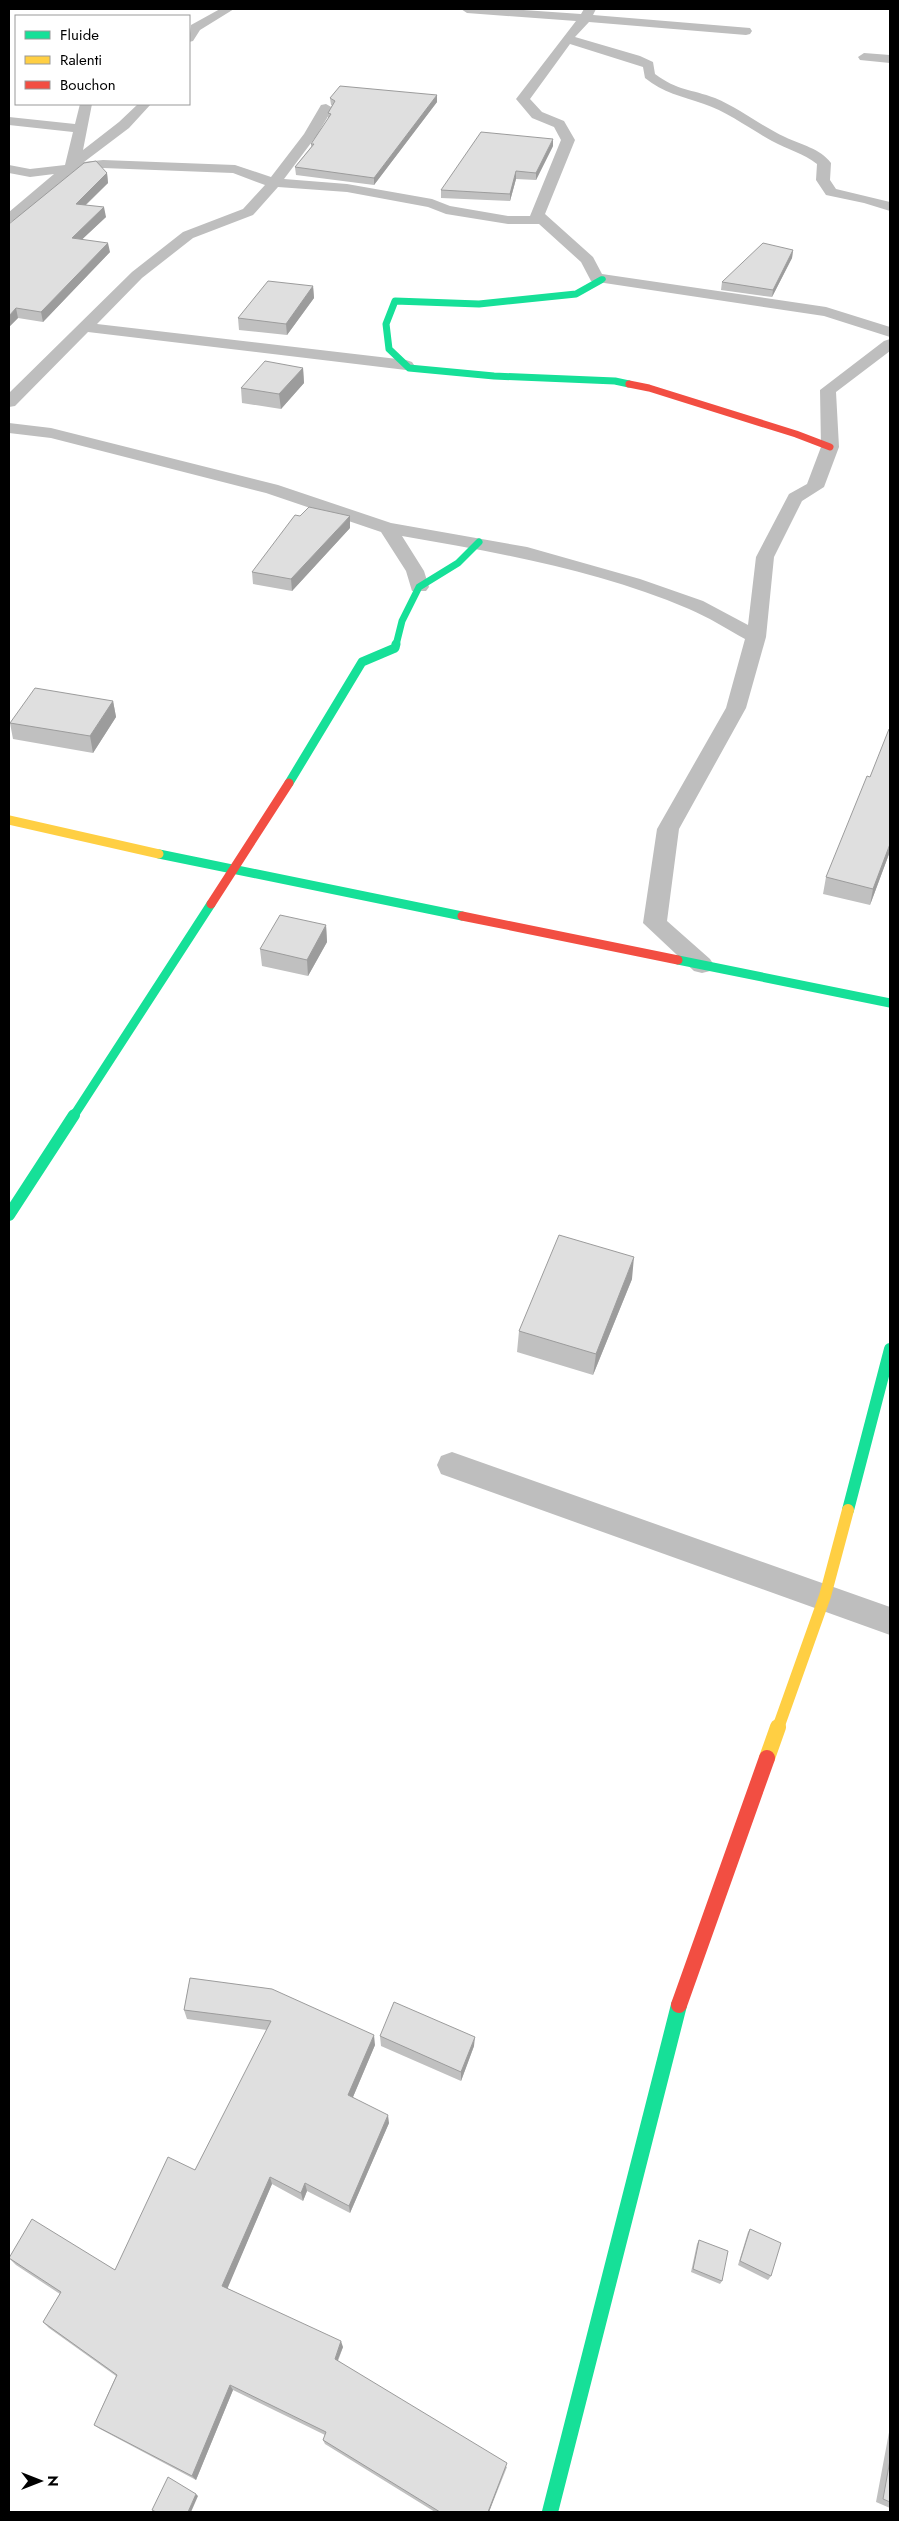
<svg xmlns="http://www.w3.org/2000/svg" width="899" height="2521" font-family="Jost,sans-serif">
  <style>
    .lines { fill: none; stroke-linecap: round; stroke-linejoin: round }
    .street { fill: #bebebe; fill-rule: evenodd }
    .fast-far4 { stroke: #16e098; stroke-width: 5.5 }
    .fast-far3 { stroke: #16e098; stroke-width: 7 }
    .fast-far2 { stroke: #16e098; stroke-width: 9 }
    .fast-far1 { stroke: #16e098; stroke-width: 12 }
    .fast { stroke: #16e098; stroke-width: 16 }
    .slow-far2 { stroke: #ffcf43; stroke-width: 9 }
    .slow-far1 { stroke: #ffcf43; stroke-width: 12 }
    .slow { stroke: #ffcf43; stroke-width: 16 }
    .jam-far2 { stroke: #f24e42; stroke-width: 7 }
    .jam-far1 { stroke: #f24e42; stroke-width: 9 }
    .jam { stroke: #f24e42; stroke-width: 16 }
    .wall { fill: #c0c0c0 }
    .shaded-wall { fill: #9c9c9c }
    .building { fill: #dfdfdf; stroke: #9c9c9c }
  </style>
  <rect width="100%" height="100%" fill="#fff"/>
  <g class="lines">
    <path class="street" d="M 220,9 L 234,9 L 200,30 L 193,41 L 189,42 L 191,25 Z
      M 461,9 L 509,9 L 581,14 L 584,9 L 596,9 L 593,15 L 750,28 L 752,31 L 750,34 L 746,35 L 589,22 L 575,37 L 640,56 L 653,62 L 655,74 C 678,91 691,89 715,98 C 739,108 761,126 785,137 C 801,145 820,148 831,163 L 830,180 L 836,189 L 890,202 L 890,211 L 864,203 L 826,195 L 816,180 L 817,164 C 803,153 788,150 772,141 C 752,130 726,111 704,104 C 682,96 663,93 645,78 L 643,67 L 570,44 L 530,99 L 542,112 L 564,121 L 575,140 L 545,214 L 593,257 L 602,274 L 826,307 L 890,327 L 890,337 L 824,316 L 591,281 L 581,262 L 539,224 L 508,224 L 446,214 L 428,207 L 347,192 L 278,187 L 253,215 L 193,238 L 142,278 L 97,324 L 406,360 L 412,362 L 414,365 L 412,368 L 406,370 L 88,332 L 15,406 L 9,407 L 9,393 L 132,272 L 183,232 L 243,209 L 265,185 L 233,173 L 103,168 L 73,172 L 24,214 L 9,223 L 9,212 L 54,174 L 30,177 L 9,173 L 9,165 L 30,169 L 65,165 L 73,132 L 9,125 L 9,117 L 75,124 L 80,104 L 92,104 L 83,150 L 119,122 L 138,104 L 151,104 L 129,128 L 84,162 L 103,160 L 235,165 L 271,177 L 304,134 L 321,105 L 326,104 L 333,108 L 317,135 L 284,179 L 347,184 L 432,199 L 450,206 L 508,216 L 530,216 L 561,140 L 554,127 L 532,118 L 516,99 L 576,21 L 467,13 Z
      M 864,53 L 890,55 L 890,63 L 860,60 L 858,57 Z
      M 890,339 L 890,351 L 836,392 L 839,447 L 824,487 L 802,501 L 774,557 L 766,637 L 746,708 L 679,829 L 667,921 L 710,959 L 714,965 L 710,971 L 702,973 L 694,971 L 643,923 L 657,829 L 726,708 L 745,639 C 727,629 708,617 689,609 C 598,570 499,553 402,536 L 424,571 L 429,587 L 426,591 L 412,591 L 406,571 L 381,532 L 266,493 L 51,438 L 9,433 L 9,423 L 51,428 L 278,485 L 391,523 L 527,547 L 640,579 L 703,601 L 748,625 L 756,557 L 789,494 L 807,484 L 821,447 L 820,390 L 884,341 Z
      M 452,1452 L 890,1607 L 890,1635 L 441,1474 L 437,1465 L 441,1456 Z"/>
    <path class="fast-far4" d="M 599,281 L 603,279"/>
    <path class="fast-far3" d="M 601,280 L 576,294 L 479,304 L 395,301 L 386,324 L 389,349 L 409,368 L 494,376 L 615,381 L 629,384
      M 396,645 L 402,621 L 419,587 L 458,563 L 479,542"/>
    <path class="fast-far2" d="M 289,783 L 362,662 L 395,648 L 396,644
      M 159,854 L 462,916
      M 678,960 L 890,1003
      M 73,1117 L 211,904"/>
    <path class="fast-far1" d="M 9,1215 L 74,1115
      M 848,1510 L 890,1349"/>
    <path class="fast" d="M 550,2512 L 679,2005"/>
    <path class="slow-far2" d="M 9,820 L 159,854"/>
    <path class="slow-far1" d="M 778,1728 L 825,1596 L 848,1510"/>
    <path class="slow" d="M 767,1758 L 778,1727"/>
    <path class="jam-far2" d="M 629,384 L 649,388 L 796,434 L 830,447"/>
    <path class="jam-far1" d="M 211,904 L 289,783
      M 462,916 L 678,960"/>
    <path class="jam" d="M 679,2005 L 767,1758"/>
  </g>
  <path class="wall" d="M 437,95 L 437,102 L 374,185 L 296,175 L 295,167 L 311,147 L 311,144 L 328,119 L 328,113 L 332,105 L 331,105 L 330,98 Z
    M 553,146 L 536,180 L 516,179 L 510,201 L 441,198 L 441,190 Z
    M 107,173 L 108,183 L 86,205 L 106,217 L 82,239 L 110,252 L 43,322 L 18,318 L 10,326 L 9,326 L 9,224 Z
    M 793,250 L 792,258 L 772,297 L 721,290 L 722,282 Z
    M 313,286 L 314,298 L 287,335 L 239,330 L 238,318 Z
    M 303,368 L 304,383 L 281,409 L 242,403 L 241,388 Z
    M 350,528 L 292,591 L 253,584 L 252,572 Z
    M 113,701 L 116,717 L 93,753 L 13,739 L 10,723 Z
    M 890,730 L 890,854 L 889,854 L 870,905 L 823,894 L 826,877 L 870,777 Z
    M 326,925 L 327,942 L 308,976 L 262,966 L 260,949 Z
    M 632,1279 L 593,1375 L 517,1352 L 519,1331 Z
    M 190,1978 L 375,2045 L 353,2097 L 389,2123 L 350,2213 L 307,2191 L 303,2201 L 272,2184 L 227,2288 L 343,2347 L 338,2361 L 507,2467 L 489,2512 L 435,2512 L 325,2444 L 323,2440 L 325,2435 L 233,2390 L 196,2480 L 100,2429 L 94,2425 L 116,2376 L 49,2328 L 43,2322 L 60,2294 L 16,2265 L 9,2258 L 115,2270 L 195,2170 L 267,2030 L 187,2019 L 184,2010 Z
    M 380,2036 L 474,2046 L 461,2081 L 381,2046 Z
    M 750,2229 L 771,2276 L 768,2280 L 738,2265 L 748,2232 Z
    M 699,2240 L 722,2281 L 720,2284 L 691,2272 L 697,2244 Z
    M 890,2427 L 890,2508 L 876,2502 Z"/>
  <path class="shaded-wall" d="M 437,95 L 437,102 L 374,185 L 374,178 Z
    M 553,139 L 553,146 L 536,180 L 536,173 Z
    M 516,171 L 516,179 L 510,201 L 510,194 Z
    M 107,173 L 108,183 L 77,213 L 76,204 Z
    M 104,207 L 106,217 L 73,248 L 72,238 Z
    M 108,243 L 110,252 L 43,322 L 41,312 Z
    M 793,250 L 792,258 L 772,297 L 773,290 Z
    M 313,286 L 314,298 L 287,335 L 286,324 Z
    M 16,308 L 18,318 L 10,326 L 9,316 Z
    M 303,368 L 304,383 L 281,409 L 279,394 Z
    M 350,516 L 350,528 L 292,591 L 291,579 Z
    M 113,701 L 116,717 L 93,753 L 90,736 Z
    M 890,844 L 889,854 L 870,905 L 873,889 Z
    M 326,925 L 327,942 L 308,976 L 307,960 Z
    M 634,1257 L 632,1279 L 593,1375 L 596,1354 Z
    M 374,2035 L 375,2045 L 350,2104 L 348,2095 Z
    M 475,2037 L 474,2046 L 461,2081 L 461,2072 Z
    M 388,2115 L 389,2123 L 350,2213 L 349,2206 Z
    M 270,2177 L 272,2184 L 226,2292 L 222,2286 Z
    M 305,2183 L 307,2191 L 303,2201 L 301,2193 Z
    M 341,2341 L 343,2347 L 336,2364 L 335,2359 Z
    M 230,2385 L 233,2390 L 196,2480 L 192,2476 Z
    M 507,2463 L 489,2512 L 488,2512 Z
    M 196,2494 L 198,2496 L 191,2512 L 188,2512 Z"/>
  <path class="building" d="M 340,86 L 437,95 L 374,178 L 295,167 L 314,144 L 311,144 L 331,114 L 328,113 L 335,101 L 330,98 Z
    M 481,132 L 553,139 L 536,173 L 516,171 L 510,194 L 441,190 Z
    M 96,161 L 107,173 L 76,204 L 104,207 L 72,238 L 108,243 L 41,312 L 16,308 L 9,316 L 9,224 L 84,163 Z
    M 763,243 L 793,250 L 773,290 L 722,282 Z
    M 268,281 L 313,286 L 286,324 L 238,318 Z
    M 265,361 L 303,368 L 279,394 L 241,388 Z
    M 309,507 L 350,516 L 291,579 L 252,572 L 295,515 L 300,516 Z
    M 35,688 L 113,701 L 90,736 L 10,723 Z
    M 889,729 L 890,730 L 890,844 L 873,889 L 826,877 L 867,776 L 870,777 Z
    M 280,915 L 326,925 L 307,960 L 260,949 Z
    M 559,1235 L 634,1257 L 596,1354 L 519,1331 Z
    M 190,1978 L 272,1989 L 374,2035 L 348,2095 L 388,2115 L 349,2206 L 305,2183 L 301,2193 L 270,2177 L 222,2286 L 341,2341 L 335,2359 L 507,2463 L 488,2512 L 440,2512 L 323,2440 L 326,2432 L 230,2385 L 192,2476 L 94,2425 L 117,2375 L 43,2322 L 61,2292 L 9,2258 L 32,2219 L 115,2270 L 168,2157 L 195,2170 L 271,2021 L 184,2010 Z
    M 394,2002 L 475,2037 L 461,2072 L 380,2036 Z
    M 750,2229 L 781,2243 L 771,2276 L 740,2261 Z
    M 699,2240 L 728,2251 L 722,2281 L 693,2269 Z
    M 890,2460 L 890,2502 L 883,2499 Z
    M 168,2477 L 196,2494 L 188,2512 L 156,2512 L 152,2510 Z"/>
  <rect width="899" height="2521" fill="none" stroke="#000000" stroke-width="20"/>
  <rect x="15" y="15" width="175" height="90" fill="#ffffff" stroke="#999999"/>
  <rect x="25" y="31" width="25" height="8" fill="#16e098" stroke="#999999"/>
  <text x="60" y="40" font-size="15" fill="#000000">Fluide</text>
  <rect x="25" y="56" width="25" height="8" fill="#ffcf43" stroke="#999999"/>
  <text x="60" y="65" font-size="15" fill="#000000">Ralenti</text>
  <rect x="25" y="81" width="25" height="8" fill="#f24e42" stroke="#999999"/>
  <text x="60" y="90" font-size="15" fill="#000000">Bouchon</text>
  <g transform="translate(40 2481) rotate(90)" stroke="#ffffff" stroke-width="4" paint-order="stroke">
  <path d="M0-4L9 19L0 12L-9 19Z" fill="#000000"/>
  <text y="-8" font-size="14" font-weight="bold" text-anchor="middle" fill="#000000">N</text>
  </g>
</svg>
